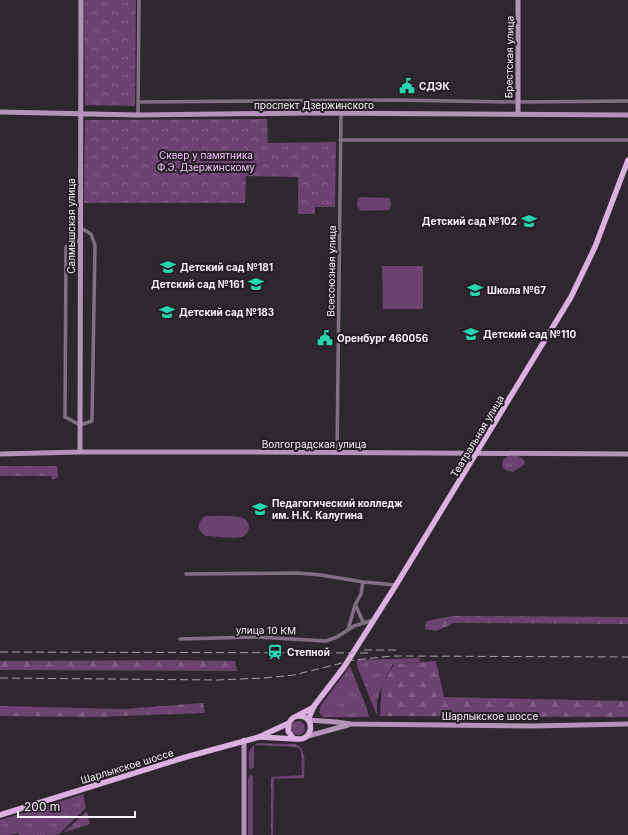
<svg xmlns="http://www.w3.org/2000/svg" width="628" height="835" font-family="Inter,sans-serif">
  <style>
    .grass { fill: url(#grass-tufts) }
    .forest { fill: url(#forest-firs) }
    .park { fill: url(#park-crowns) }
    .garden { fill: #6b4270 }
    .lines { fill: none; stroke-linecap: round; stroke-linejoin: round }
    .street { stroke: #826e84; stroke-width: 3.5 }
    .secondary { stroke: #b493b8; stroke-width: 5 }
    .primary { stroke: #dab0df; stroke-width: 5.5 }
    .rail { stroke: #a8a2a9; stroke-width: 1; stroke-dasharray: 8 4; stroke-linecap: butt }
    .labels { text-anchor: middle; stroke-width: 4; stroke-linejoin: round; paint-order: stroke }
    .street-label { font-size: 10px; fill: #f7f2f8; stroke: #261e26 }
    .poi-label { font-size: 10px; font-weight: bold; fill: #f7f2f8; stroke: #261e26; text-anchor: start }
    .park-label { font-size: 10px; fill: #f7c2fe; stroke: #261e26 }
  </style>
  <defs>
    <pattern id="grass-tufts" width="24" height="20" patternUnits="userSpaceOnUse"><rect width="24" height="20" fill="#6b4270"/><path d="M3 7l-1-3M5 7V3M7 7l1-3M15 17l-1-3M17 17v-4M19 17l1-3" fill="none" stroke="#815e85"/></pattern>
    <pattern id="forest-firs" width="22" height="20" patternUnits="userSpaceOnUse"><rect width="22" height="20" fill="#6b4270"/><path d="M5 1l3.5 6h-7zM16 11l3.5 6h-7z" fill="#815e85"/></pattern>
    <pattern id="park-crowns" width="20" height="18" patternUnits="userSpaceOnUse"><rect width="20" height="18" fill="#6b4270"/><path d="M2 6a3 3 0 1 1 6 0M12 15a3 3 0 1 1 6 0" fill="none" stroke="#815e85"/></pattern>
  </defs>
  <rect width="100%" height="100%" fill="#2f2730"/>
  <path class="grass" d="M 508,456 L 518,456 L 524,460 L 525,464 L 513,472 L 505,470 L 502,466 L 503,460 Z
    M 0,466 L 57,466 L 58,476 L 55,479 L 52,479 L 51,476 L 0,476 Z
    M 421,658 L 419,662 L 393,664 L 382,686 L 377,701 L 377,716 L 357,666 L 357,660 Z
    M 350,666 L 367,709 L 369,717 L 323,717 L 319,712 L 321,705 Z
    M291 728a7 7 0 1 1 14 0a7 7 0 1 1-14 0Z
    M 258,743 L 296,744 C 308,750 304,767 304,778 L 274,779 L 273,835 L 271,835 L 271,777 L 302,775 L 301,751 L 297,747 L 254,745 L 254,768 L 250,769 L 249,768 C 249,757 246,748 258,743 Z
    M 252,775 L 253,777 L 253,835 L 248,835 L 248,779 L 249,776 Z
    M 83,794 L 86,808 L 59,834 L 55,835 L 19,835 L 18,833 L 10,835 L 0,835 L 0,820 Z
    M 87,811 L 90,824 L 63,833 Z"/>
  <path class="forest" d="M 453,616 L 628,617 L 628,624 L 454,623 L 436,631 L 425,629 L 426,622 L 431,620 Z
    M 175,660 L 235,661 L 237,671 L 0,670 L 0,661 Z
    M 436,661 L 444,697 L 628,701 L 628,717 L 380,716 L 382,686 L 394,664 Z
    M 349,671 C 346,688 336,702 322,713 L 320,711 Z
    M 203,703 L 205,713 L 95,717 L 0,716 L 0,706 L 123,709 Z"/>
  <path class="park" d="M 84,0 L 136,0 L 135,106 L 85,105 Z
    M 267,119 L 268,143 L 336,142 L 335,207 L 315,207 L 315,214 L 298,214 L 298,177 L 246,176 L 245,203 L 84,203 L 85,120 Z"/>
  <path class="garden" d="M 362,197 L 388,198 L 390,199 L 391,205 L 389,210 L 361,211 L 357,206 L 358,198 Z
    M 382,266 L 423,266 L 423,309 L 383,309 Z
    M 206,516 C 215,516 240,514 246,520 C 252,526 248,536 241,537 C 231,539 216,536 206,536 C 196,531 197,521 206,516 Z"/>
  <g class="lines">
    <path class="street" d="M 139,102 L 394,100 L 517,102 L 628,101
      M 138,115 L 139,0
      M 340,140 L 628,140
      M 80,240 L 66,247 L 65,417 L 80,425 L 92,421 L 95,245 L 91,234 L 81,228
      M 337,453 L 341,113
      M 186,574 L 298,573 L 321,575 L 363,582 L 396,585
      M 356,606 L 363,622
      M 348,630 L 355,605 L 361,594 L 363,582
      M 180,639 L 257,637 L 326,641 L 337,637 L 354,626 L 373,620"/>
    <path class="secondary" d="M 0,112 L 138,115 L 307,113 L 628,115
      M 518,114 L 518,0
      M 80,452 L 81,0
      M 0,454 L 80,452 L 247,452 L 628,454
      M 308,720 L 336,722 L 351,724 L 533,726 L 628,724
      M 308,736 L 348,725
      M 244,835 L 244,740"/>
    <path class="primary" d="M 297,716 L 314,707
      M 308,720 L 314,706 L 344,667 L 396,585 L 571,297 L 595,247 L 628,160
      M 260,737 L 295,739
      M 0,815 L 186,757 L 259,737 L 289,723 C 291,719 294,716 299,716 C 317,716 313,745 293,738 L 288,731 L 289,723"/>
    <path class="rail" d="M 364,650 L 398,650
      M 0,652 L 370,653
      M 0,678 L 217,680 L 264,678 L 294,675 L 354,660 L 392,656 L 628,657"/>
  </g>
  <defs>
    <symbol id="civic-bare" viewBox="-9 -9 18 18"><path d="M-.6-6.5H3V-4.5H.6V-3L4-1V1h2V6H-6V1h2V-1L-.6-3ZM-1.2 2.5V6h2.4V2.5Z" fill="#26d5ae" stroke="#261e26" stroke-width="2.5" paint-order="stroke"/></symbol>
    <symbol id="school-bare" viewBox="-9 -9 18 18"><path d="M0-5L7-2L0 1L-7-2ZM-4 1L0 2.5L4 1V4Q0 6-4 4Z" fill="#26d5ae" stroke="#261e26" stroke-width="2.5" paint-order="stroke"/></symbol>
    <symbol id="university-bare" viewBox="-9 -9 18 18"><path d="M0-5L7-2L0 1L-7-2ZM-4 1L0 2.5L4 1V4Q0 6-4 4Z" fill="#26d5ae" stroke="#261e26" stroke-width="2.5" paint-order="stroke"/></symbol>
    <symbol id="station-bare" viewBox="-9 -9 18 18"><path d="M-3-6H3Q5-6 5-4V2Q5 4 3 4L4.5 6H3L1.5 4h-3L-3 6H-4.5L-3 4Q-5 4-5 2V-4Q-5-6-3-6ZM-3.5-4v3h7v-3ZM-3.5 1v1.5H-2V1ZM2 1v1.5H3.5V1Z" fill="#26d5ae" stroke="#261e26" stroke-width="2.5" paint-order="stroke"/></symbol>
  </defs>
  <g fill-rule="evenodd">
    <use href="#civic-bare" x="396" y="75" width="22" height="22"/>
    <use href="#school-bare" x="518" y="210" width="22" height="22"/>
    <use href="#school-bare" x="157" y="256" width="22" height="22"/>
    <use href="#school-bare" x="245" y="273" width="22" height="22"/>
    <use href="#school-bare" x="464" y="279" width="22" height="22"/>
    <use href="#school-bare" x="156" y="301" width="22" height="22"/>
    <use href="#school-bare" x="460" y="323" width="22" height="22"/>
    <use href="#civic-bare" x="314" y="327" width="22" height="22"/>
    <use href="#university-bare" x="249" y="498" width="22" height="22"/>
    <use href="#station-bare" x="264" y="641" width="22" height="22"/>
  </g>
  <g class="labels">
    <g class="street-label">
      <text transform="translate(509 57) rotate(-89)" y="4">Брестская улица</text>
      <text x="314" y="109">проспект Дзержинского</text>
      <text transform="translate(71 226) rotate(-90)" y="4">Салмышская улица</text>
      <text transform="translate(331 271) rotate(-89)" y="4">Всесоюзная улица</text>
      <text transform="translate(477 436) rotate(-59)" y="4">Театральная улица</text>
      <text x="314" y="448">Волгоградская улица</text>
      <text transform="translate(266 630) rotate(1)" y="4">улица 10 КМ</text>
      <text x="490" y="720">Шарлыкское шоссе</text>
      <text transform="translate(127 766) rotate(-17)" y="4">Шарлыкское шоссе</text>
    </g>
    <g class="poi-label">
      <text x="419" y="90">СДЭК</text>
      <text x="517" y="225" text-anchor="end">Детский сад №102</text>
      <text x="180" y="271">Детский сад №181</text>
      <text x="244" y="288" text-anchor="end">Детский сад №161</text>
      <text x="487" y="294">Школа №67</text>
      <text x="179" y="316">Детский сад №183</text>
      <text x="483" y="338">Детский сад №110</text>
      <text x="337" y="342">Оренбург 460056</text>
      <text x="272" y="507">Педагогический колледж<tspan x="272" dy="12">им. Н.К. Калугина</tspan></text>
      <text x="287" y="656">Степной</text>
    </g>
    <g class="park-label">
      <text x="206" y="159">Сквер у памятника<tspan x="206" dy="12">Ф.Э. Дзержинскому</tspan></text>
    </g>
  </g>
  <path d="M18 811v6h117v-6" fill="none" stroke="#f7f2f8" stroke-width="2"/>
  <text x="24" y="811" font-size="12" fill="#f7f2f8" stroke="#261e26" stroke-width="3" paint-order="stroke">200 m</text>
</svg>
